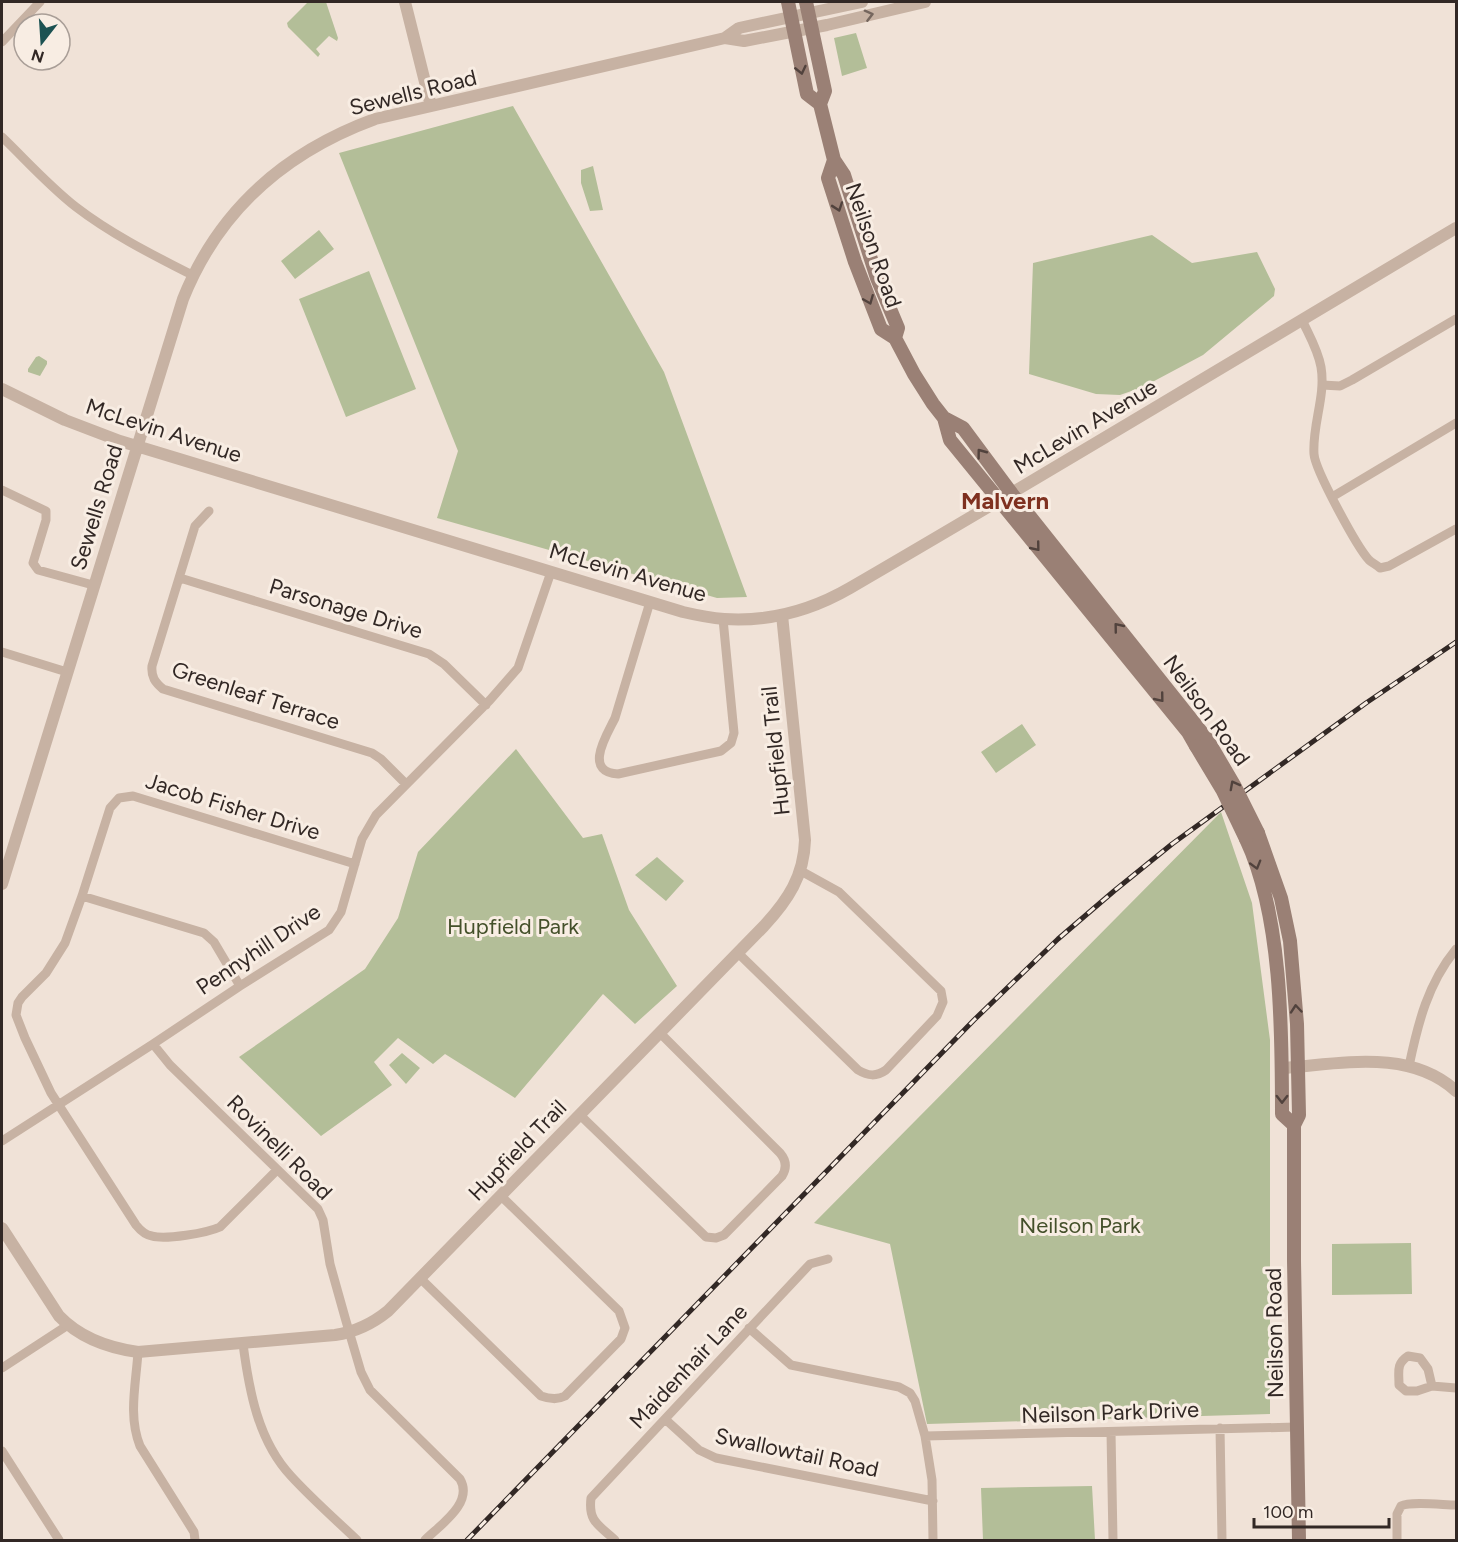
<svg xmlns="http://www.w3.org/2000/svg" width="1458" height="1542" font-family="Figtree,sans-serif">
  <style>
    .green { fill: #b3be98 }
    .lines { fill: none; stroke-linecap: round; stroke-linejoin: round }
    .minor { stroke: #c7b2a3; stroke-width: 9 }
    .tertiary { stroke: #c7b2a3; stroke-width: 12 }
    .secondary { stroke: #9a8075; stroke-width: 14 }
    .rail-casing { stroke: #322825; stroke-width: 5 }
    .rail { stroke: #f8ede3; stroke-width: 3; stroke-dasharray: 9; stroke-linecap: butt }
    .secondary-bridge { stroke: #9a8075; stroke-width: 14 }
    .oneway { stroke: #75665e }
    .oneway2 { stroke: #51423d }
    .labels { text-anchor: middle; stroke-width: 6; stroke-linejoin: round; paint-order: stroke }
    .street-label { font-size: 22px; fill: #322825; stroke: #f8ede3 }
    .park-label { font-size: 22px; fill: #44502a; stroke: #f8ede3 }
    .neighbourhood-label { font-size: 24px; font-weight: bold; fill: #7f3120; stroke: #f8ede3 }
  </style>
  <rect width="100%" height="100%" fill="#f0e2d7"/>
  <path class="green" d="M 308,2 L 326,2 L 338,38 L 337,41 L 329,36 L 316,49 L 320,54 L 318,57 L 288,27 L 287,23 Z
    M 856,33 L 867,68 L 842,76 L 834,38 Z
    M 513,106 L 664,372 L 747,597 L 717,598 L 437,518 L 458,451 L 339,153 Z
    M 593,166 L 603,210 L 590,211 L 581,183 L 581,170 Z
    M 319,230 L 334,249 L 295,279 L 281,261 Z
    M 1152,235 L 1192,263 L 1257,252 L 1275,289 L 1274,296 L 1203,355 L 1143,387 L 1120,395 L 1096,394 L 1029,374 L 1033,263 Z
    M 369,271 L 416,389 L 346,417 L 299,299 Z
    M 39,356 L 47,361 L 47,364 L 40,376 L 28,372 L 28,369 L 36,357 Z
    M 1022,724 L 1036,745 L 996,773 L 981,752 Z
    M 516,749 L 583,838 L 602,834 L 629,910 L 677,986 L 635,1024 L 603,994 L 515,1098 L 445,1054 L 433,1064 L 398,1038 L 374,1062 L 392,1085 L 321,1136 L 239,1057 L 365,969 L 398,918 L 418,852 Z
    M 1221,812 L 1252,903 L 1270,1040 L 1270,1414 L 927,1424 L 890,1244 L 814,1223 Z
    M 657,857 L 684,881 L 666,901 L 635,875 Z
    M 402,1053 L 420,1068 L 406,1084 L 389,1065 Z
    M 1411,1243 L 1412,1294 L 1332,1295 L 1332,1244 Z
    M 1092,1486 L 1095,1540 L 983,1540 L 981,1488 Z"/>
  <g class="lines">
    <path class="minor" d="M 2,42 L 40,2
      M 2,137 C 26,160 49,186 76,207 C 111,234 153,255 192,275
      M 1302,320 C 1309,335 1318,350 1321,367 C 1326,396 1312,425 1314,454 C 1315,470 1357,547 1369,560 C 1372,563 1377,565 1380,568 L 1389,566 L 1456,529
      M 1322,385 L 1340,386 L 1352,380 L 1456,319
      M 2,490 L 46,511 L 46,520 L 33,563 L 38,570 L 93,585
      M 1332,497 L 1456,423
      M 209,511 L 195,526 L 152,666 C 151,677 155,682 163,689 L 372,753 L 381,759 L 406,784
      M 180,578 L 429,654 L 444,664 L 486,705
      M 650,602 L 615,718 C 608,733 582,772 618,774 L 721,751 L 731,743 L 734,733 L 723,619
      M 2,652 L 67,672
      M 82,896 L 204,933 L 214,942 L 240,986
      M 738,953 L 858,1070 C 868,1076 876,1077 886,1070 L 937,1016 L 943,1002 L 941,991 L 839,892 L 801,871
      M 153,1044 L 170,1065 L 318,1209 L 323,1220 L 330,1264 L 346,1321 L 361,1372 L 370,1390 L 460,1479 C 474,1503 440,1525 425,1540
      M 1409,1066 C 1418,1023 1428,983 1456,949
      M 580,1115 L 706,1237 L 716,1238 L 724,1235 L 782,1176 C 787,1168 786,1160 780,1153 L 660,1033
      M 2,1141 L 153,1044 L 240,986 L 329,930 L 341,912 L 362,839 L 376,815 L 490,700 L 518,668 L 551,572
      M 277,1170 L 220,1227 C 207,1233 165,1240 152,1236 C 145,1235 140,1230 136,1225 L 51,1093 L 25,1038 L 16,1015 L 18,1003 L 22,997 L 46,973 L 65,943 L 82,896 L 110,808 L 119,798 L 133,796 L 355,864
      M 421,1279 L 541,1396 C 550,1399 557,1400 565,1396 L 621,1339 L 625,1328 L 619,1311 L 501,1196
      M 749,1328 L 791,1365 L 899,1387 L 910,1393 L 915,1401 L 925,1436 L 932,1480 L 933,1540
      M 243,1344 C 249,1390 258,1441 291,1476 C 312,1499 335,1519 357,1540
      M 138,1352 C 136,1384 128,1416 140,1446 L 194,1532 L 195,1540
      M 2,1368 L 68,1325
      M 1432,1386 L 1428,1369 L 1420,1358 L 1408,1356 C 1396,1364 1399,1371 1399,1385 L 1406,1391 L 1417,1391 L 1432,1386 L 1456,1388
      M 665,1419 L 699,1450 L 716,1458 L 933,1501
      M 1220,1428 L 1222,1540
      M 1111,1432 L 1113,1540
      M 925,1436 L 1296,1427
      M 2,1451 L 59,1540
      M 615,1540 C 599,1525 588,1522 591,1498 L 810,1264 L 828,1259
      M 1397,1540 L 1397,1514 L 1401,1506 C 1411,1501 1444,1505 1456,1505"/>
    <path class="tertiary" d="M 405,2 L 431,106
      M 725,38 L 739,28 L 862,2
      M 2,389 L 65,420 L 120,441 L 683,612 C 696,615 711,618 724,619 C 769,622 812,610 850,588 C 1053,470 1254,348 1456,228
      M 2,884 L 183,299 C 219,209 285,152 375,119 L 725,38 L 744,41 L 827,25 L 925,2
      M 1282,1068 C 1340,1064 1409,1048 1456,1091
      M 2,1228 L 59,1316 C 80,1338 109,1348 138,1352 L 335,1335 C 355,1332 372,1324 388,1311 L 764,926 C 788,900 804,876 805,840 L 782,615"/>
    <path class="secondary" d="M 788,2 L 807,94 L 820,104
      M 806,2 L 825,91 L 820,104 L 834,160 L 844,175 L 877,278 L 898,328 L 895,338
      M 834,160 L 828,178 L 855,262 L 881,329 L 895,338 L 914,374 L 933,404 L 944,418 L 963,428 L 1012,494 L 1207,739
      M 944,418 L 950,440 L 1188,732 L 1196,746
      M 1258,833 L 1281,898 L 1290,941 L 1297,1024 L 1299,1115 L 1294,1125 L 1294,1261 L 1299,1540
      M 1246,839 C 1282,915 1282,1031 1282,1114 L 1294,1125"/>
    <defs>
      <path id="rail" d="M 467,1540 L 974,1020 L 1058,939 L 1114,891 L 1172,844 L 1366,703 L 1456,642"/>
    </defs>
    <use href="#rail" class="rail-casing"/>
    <use href="#rail" class="rail"/>
    <path class="secondary-bridge" d="M 1207,739 L 1234,785 L 1258,833
      M 1196,746 L 1223,791 L 1246,839"/>
  </g>
  <defs><path id="oneway-chevron" d="M-2-3.5L2.5 0L-2 3.5" fill="none" stroke-width="1.6" stroke-linecap="round" stroke-linejoin="round" transform="scale(1.5)"/></defs>
  <use class="oneway" href="#oneway-chevron" transform="translate(869 15) rotate(-14)"/>
  <g class="oneway2">
    <use href="#oneway-chevron" transform="translate(801 70) rotate(77)"/>
    <use href="#oneway-chevron" transform="translate(838 207) rotate(71)"/>
    <use href="#oneway-chevron" transform="translate(869 300) rotate(68)"/>
    <use href="#oneway-chevron" transform="translate(981 453) rotate(-127)"/>
    <use href="#oneway-chevron" transform="translate(1036 547) rotate(51)"/>
    <use href="#oneway-chevron" transform="translate(1118 627) rotate(-129)"/>
    <use href="#oneway-chevron" transform="translate(1160 698) rotate(51)"/>
    <use href="#oneway-chevron" transform="translate(1234 785) rotate(-118)"/>
    <use href="#oneway-chevron" transform="translate(1256 865) rotate(74)"/>
    <use href="#oneway-chevron" transform="translate(1296 1009) rotate(-95)"/>
    <use href="#oneway-chevron" transform="translate(1282 1099) rotate(90)"/>
  </g>
  <g class="labels">
    <g class="street-label">
      <text transform="translate(413 92) rotate(-14)" y="8">Sewells Road</text>
      <text transform="translate(874 245) rotate(71)" y="8">Neilson Road</text>
      <text transform="translate(1085 426) rotate(-31)" y="8">McLevin Avenue</text>
      <text transform="translate(164 430) rotate(18)" y="8">McLevin Avenue</text>
      <text transform="translate(96 507) rotate(-73)" y="8">Sewells Road</text>
      <text transform="translate(628 572) rotate(16)" y="8">McLevin Avenue</text>
      <text transform="translate(346 608) rotate(17)" y="8">Parsonage Drive</text>
      <text transform="translate(256 695) rotate(18)" y="8">Greenleaf Terrace</text>
      <text transform="translate(1207 710) rotate(54)" y="8">Neilson Road</text>
      <text transform="translate(775 751) rotate(-96)" y="8">Hupfield Trail</text>
      <text transform="translate(233 806) rotate(17)" y="8">Jacob Fisher Drive</text>
      <text transform="translate(258 949) rotate(-34)" y="8">Pennyhill Drive</text>
      <text transform="translate(280 1147) rotate(45)" y="8">Rovinelli Road</text>
      <text transform="translate(517 1150) rotate(-46)" y="8">Hupfield Trail</text>
      <text transform="translate(1274 1333) rotate(-91)" y="8">Neilson Road</text>
      <text transform="translate(688 1366) rotate(-47)" y="8">Maidenhair Lane</text>
      <text transform="translate(1110 1412) rotate(-2)" y="8">Neilson Park Drive</text>
      <text transform="translate(797 1452) rotate(12)" y="8">Swallowtail Road</text>
    </g>
    <g class="park-label">
      <text x="513" y="934">Hupfield Park</text>
      <text x="1080" y="1233">Neilson Park</text>
    </g>
    <g class="neighbourhood-label">
      <text x="1005" y="509">Malvern</text>
    </g>
  </g>
  <rect width="1458" height="1542" fill="none" stroke="#322825" stroke-width="6"/>
  <g transform="translate(42 42) rotate(197)"><circle r="28" fill="#f8ede3" stroke="#a99e97" stroke-width="1.5"/>
  <path d="M0-4.5L10 22L0 15L-10 22Z" fill="#1c5252"/>
  <text y="-9" font-size="16" font-weight="bold" text-anchor="middle" fill="#322825">N</text>
  </g>
  <path d="M1254 1518v9h135v-9" fill="none" stroke="#322825" stroke-width="3"/>
  <text x="1263" y="1518" font-size="18" fill="#322825" stroke="#f8ede3" stroke-width="4.5" paint-order="stroke">100 m</text>
</svg>
